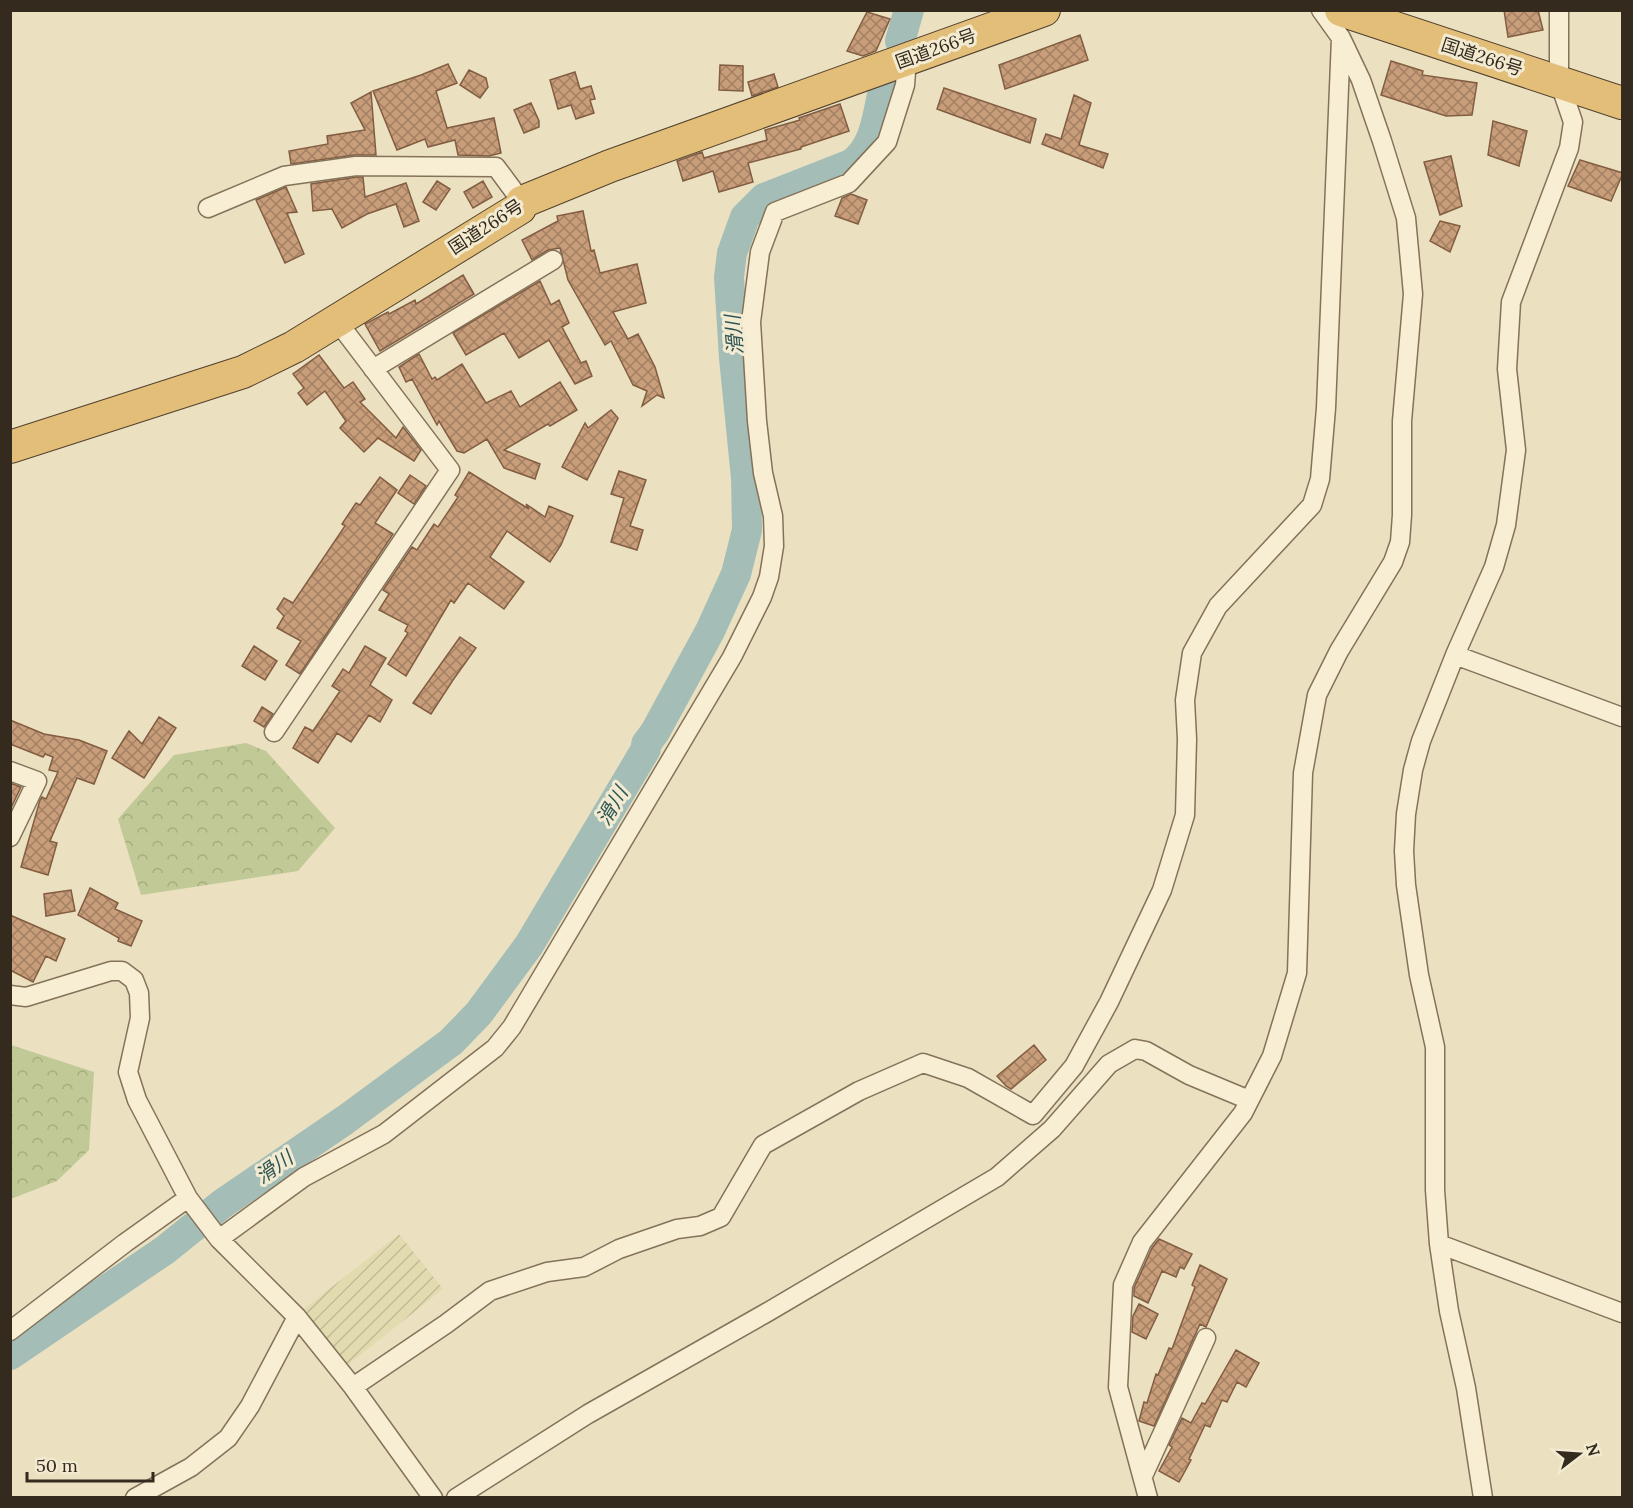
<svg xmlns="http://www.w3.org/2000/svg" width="1633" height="1508" font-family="Lora,'Noto Sans JP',serif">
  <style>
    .farmland { fill: url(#farmland-furrows) }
    .forest { fill: url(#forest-crowns) }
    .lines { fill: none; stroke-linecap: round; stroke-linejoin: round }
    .river { stroke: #a4beb7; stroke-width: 30 }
    .building { fill: url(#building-cross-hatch); stroke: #825d41; stroke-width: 1.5 }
    .minor-casing { stroke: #84725a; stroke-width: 21 }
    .trunk-casing { stroke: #52402e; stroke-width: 34 }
    .minor { stroke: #f7eed4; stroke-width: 18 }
    .trunk { stroke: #e2be78; stroke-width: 32 }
    .labels { text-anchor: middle; stroke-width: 6; stroke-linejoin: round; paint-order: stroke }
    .street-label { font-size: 18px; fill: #342a1d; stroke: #f3ebd1 }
    .water-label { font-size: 20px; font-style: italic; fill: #2d5453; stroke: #f3ebd1 }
  </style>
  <defs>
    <pattern id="farmland-furrows" width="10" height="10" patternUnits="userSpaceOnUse" patternTransform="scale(1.5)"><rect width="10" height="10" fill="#e1dbaf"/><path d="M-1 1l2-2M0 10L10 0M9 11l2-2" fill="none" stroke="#c2bc96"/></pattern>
    <pattern id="forest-crowns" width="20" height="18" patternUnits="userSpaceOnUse" patternTransform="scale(1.5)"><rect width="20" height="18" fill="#c1c996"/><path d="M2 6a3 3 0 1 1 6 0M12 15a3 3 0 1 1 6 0" fill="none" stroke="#a6ad81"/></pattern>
    <pattern id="building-cross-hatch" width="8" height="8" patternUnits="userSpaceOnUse" patternTransform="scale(1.5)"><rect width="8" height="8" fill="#c89d79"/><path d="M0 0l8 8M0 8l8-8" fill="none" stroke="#a38063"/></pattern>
  </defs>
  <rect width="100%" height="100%" fill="#ebe1c1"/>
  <path class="farmland" d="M 399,1234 L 443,1289 L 343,1369 L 299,1313 Z"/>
  <path class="forest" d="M 246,743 L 266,751 L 335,828 L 298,871 L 141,895 L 118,819 L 174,755 Z
    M 11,1045 L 94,1072 L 89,1150 L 57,1181 L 11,1199 Z"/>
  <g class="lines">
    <path class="river" d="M 900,41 L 909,10
      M 10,1355 L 165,1250 L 222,1204 L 345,1120 L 451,1042 L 479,1013 L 529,945 L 646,749 L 646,744 L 655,732 L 710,631 L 736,574 L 747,530 L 746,478 L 734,358 L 729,277 L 732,253 L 745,217 L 764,198 L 851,164 C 875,148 877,116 883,90"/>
  </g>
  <path class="building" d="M 1504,10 L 1538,10 L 1543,30 L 1508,37 Z
    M 867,12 L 890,19 L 876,51 L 863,56 L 847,51 Z
    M 1080,35 L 1088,60 L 1005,89 L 999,65 Z
    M 1391,61 L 1423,71 L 1422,75 L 1477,83 L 1472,115 L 1446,116 L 1381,95 Z
    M 448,64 L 457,83 L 436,91 L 447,128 L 494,118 L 501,153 L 489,156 L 458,155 L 455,140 L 428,147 L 425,139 L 397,150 L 373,91 L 421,75 Z
    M 720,65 L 743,66 L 743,91 L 719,90 Z
    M 469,70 L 486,78 L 488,87 L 480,98 L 460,85 Z
    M 575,72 L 580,89 L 591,86 L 595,99 L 590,100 L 594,113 L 576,119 L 571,105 L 558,109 L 550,80 Z
    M 774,74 L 778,87 L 752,96 L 748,82 Z
    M 944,88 L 1036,119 L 1030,143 L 937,109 Z
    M 371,92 L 376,155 L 354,155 L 291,164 L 289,151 L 328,144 L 327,136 L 365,130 L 351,103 Z
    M 1074,95 L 1091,103 L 1079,145 L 1108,154 L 1103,168 L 1042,144 L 1046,134 L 1061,139 Z
    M 531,103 L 539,121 L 539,127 L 524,133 L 514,110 Z
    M 840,104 L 849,131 L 801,147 L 801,149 L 748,163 L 753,182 L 719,192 L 713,171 L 683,181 L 677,161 L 702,152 L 704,158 L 767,140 L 765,130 L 800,120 L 799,118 Z
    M 1493,121 L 1527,131 L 1519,166 L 1488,155 Z
    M 1451,156 L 1462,206 L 1440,215 L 1424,162 Z
    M 1580,160 L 1623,173 L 1611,201 L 1568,186 Z
    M 357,177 L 363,177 L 365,197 L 406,183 L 419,221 L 404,227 L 396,204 L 367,214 L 342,228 L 332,209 L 313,211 L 311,184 Z
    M 437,181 L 450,189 L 436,210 L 423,202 Z
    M 483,181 L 492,197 L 473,208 L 464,192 Z
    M 286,187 L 297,212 L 287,213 L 304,254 L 285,263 L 256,200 Z
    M 851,194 L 867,200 L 858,224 L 835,216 L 842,198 Z
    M 583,211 L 591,251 L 594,250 L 600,273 L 637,264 L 646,303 L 613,312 L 628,339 L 638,334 L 655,367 L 664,398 L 657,395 L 642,406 L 647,391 L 633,385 L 611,341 L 605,345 L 568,280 L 560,248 L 548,250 L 532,260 L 522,240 L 558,221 L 557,216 Z
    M 1440,221 L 1460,226 L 1450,252 L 1430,241 Z
    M 463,275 L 474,294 L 380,351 L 365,324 L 388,312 L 389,314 L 415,300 L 416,304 Z
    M 540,281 L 551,305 L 559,300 L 569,323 L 562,327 L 581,363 L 586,361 L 592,376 L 575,384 L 549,340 L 519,358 L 504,333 L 466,355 L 453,333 Z
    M 419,354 L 432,379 L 435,377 L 437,380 L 462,364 L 486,403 L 511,391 L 520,407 L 560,382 L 577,410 L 550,426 L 548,424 L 504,450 L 540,464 L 535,479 L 504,468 L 487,439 L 464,453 L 457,451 L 439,421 L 437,425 L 412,379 L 406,382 L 399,367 Z
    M 319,355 L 344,388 L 353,382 L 365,399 L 360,402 L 396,438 L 403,427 L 421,450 L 414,461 L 378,438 L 364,452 L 340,428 L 346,421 L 325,391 L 307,405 L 298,393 L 304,388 L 293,374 Z
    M 611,410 L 618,418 L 587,480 L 562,467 L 585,423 L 588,428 Z
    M 619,471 L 646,480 L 630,526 L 643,530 L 637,550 L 611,542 L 624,498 L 611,494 Z
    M 469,472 L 529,509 L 526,504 L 545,517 L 549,506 L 573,516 L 561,545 L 550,562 L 507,531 L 490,557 L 524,582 L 504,609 L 468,583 L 454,603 L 451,600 L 406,676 L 388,664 L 408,633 L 405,631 L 408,625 L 379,610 L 389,594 L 383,590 L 412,547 L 417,550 L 434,524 L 438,527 L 458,497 L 455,495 Z
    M 410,475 L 426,486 L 414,504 L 398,493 Z
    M 380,477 L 397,490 L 375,523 L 393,534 L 300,674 L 286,665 L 301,641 L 277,628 L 284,616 L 277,609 L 284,598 L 293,603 L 345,526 L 342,524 L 356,503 L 360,505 Z
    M 460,637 L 476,648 L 453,680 L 431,714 L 413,703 Z
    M 254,646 L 277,661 L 265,680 L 242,666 Z
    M 365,646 L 386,658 L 370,685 L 392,700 L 380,722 L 369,715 L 351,742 L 337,733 L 318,763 L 293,748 L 305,727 L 313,731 L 340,691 L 332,686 L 343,669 L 349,673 Z
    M 262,707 L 273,714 L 264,727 L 254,721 Z
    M 159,717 L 176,728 L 144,778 L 112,758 L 129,731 L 142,744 Z
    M 10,720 L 44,734 L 79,740 L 107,751 L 94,784 L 77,778 L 50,841 L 57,843 L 48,875 L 21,867 L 40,800 L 42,797 L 46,799 L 58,772 L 49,770 L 53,757 L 45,754 L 43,757 L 10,744 Z
    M 10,783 L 21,787 L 10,810 Z
    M 90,888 L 118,903 L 115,909 L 142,921 L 131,946 L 118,941 L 119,938 L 78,915 Z
    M 71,890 L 75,911 L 46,916 L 44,894 Z
    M 10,915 L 65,939 L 56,961 L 46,956 L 33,982 L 10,970 Z
    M 1034,1045 L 1046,1060 L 1011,1089 L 1006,1086 L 997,1076 Z
    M 1159,1239 L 1192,1254 L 1184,1269 L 1180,1267 L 1176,1277 L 1162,1271 L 1148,1303 L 1134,1296 L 1134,1288 L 1152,1248 Z
    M 1200,1265 L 1227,1279 L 1206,1327 L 1200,1324 L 1154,1426 L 1139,1421 L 1144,1402 L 1147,1403 L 1156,1374 L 1158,1375 L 1169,1348 L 1172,1349 L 1195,1287 L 1192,1285 Z
    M 1139,1304 L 1158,1314 L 1146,1339 L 1132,1332 L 1133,1316 Z
    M 1236,1350 L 1259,1363 L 1246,1387 L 1237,1382 L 1227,1402 L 1222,1400 L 1210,1427 L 1205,1425 L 1189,1459 L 1191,1460 L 1179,1482 L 1159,1471 L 1172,1447 L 1169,1445 L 1182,1418 L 1191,1423 L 1202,1403 L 1205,1404 Z"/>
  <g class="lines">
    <defs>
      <path id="minor" d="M 208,208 L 284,176 L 356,166 L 496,167 L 522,202
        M 373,369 L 553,260
        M 1455,655 L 1622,717
        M 274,732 L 450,470 L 337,321
        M 10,771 L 37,781 L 10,837
        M 10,995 L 26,997 L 111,971 L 122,971 L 134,980 L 139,993 L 140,1018 L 128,1072 L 137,1100 L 188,1198 L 219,1239 L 297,1317 L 353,1387 L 433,1498
        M 219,1239 L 304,1177 L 384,1134 L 495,1048 L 512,1027 L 732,657 L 762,597 L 769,577 L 774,546 L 773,516 L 763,473 L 757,421 L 751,322 L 760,252 L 775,212 L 849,183 L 887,142 L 905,85 L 907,59
        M 1439,1244 L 1622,1313
        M 10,1331 L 125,1243 L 188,1198
        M 353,1387 L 446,1324 L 490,1291 L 547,1272 L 584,1267 L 619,1249 L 677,1229 L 700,1226 L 721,1217 L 763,1145 L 859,1091 L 923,1063 L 968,1078 L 1033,1115 L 1074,1066 L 1109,1002 L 1162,890 L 1185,815 L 1187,739 L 1185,700 L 1192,653 L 1218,606 L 1312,505 L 1320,479 L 1326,408 L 1341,38
        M 1143,1476 L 1206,1338
        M 135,1498 L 191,1467 L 228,1438 L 250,1406 L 297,1317
        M 456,1498 L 588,1414 L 766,1313 L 997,1177 L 1052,1129 L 1109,1064 L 1135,1049 L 1146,1051 L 1189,1075 L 1249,1100
        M 1148,1498 L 1118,1387 L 1123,1285 L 1142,1242 L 1243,1113 L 1272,1056 L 1297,973 L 1303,773 L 1317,695 L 1339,651 L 1393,562 L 1400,542 L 1402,515 L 1402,421 L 1413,294 L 1406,218 L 1382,141 L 1361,80 L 1341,38 L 1321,10
        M 1483,1498 L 1466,1388 L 1449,1311 L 1439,1244 L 1435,1190 L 1435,1047 L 1419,975 L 1406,885 L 1404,851 L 1406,814 L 1413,770 L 1421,741 L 1455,655 L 1494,567 L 1506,525 L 1516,450 L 1507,369 L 1511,302 L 1569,148 L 1573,122 L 1559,81 L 1559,10"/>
      <path id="trunk" d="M 1341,10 L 1622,103
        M 10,447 L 243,372 L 294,347 L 520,208 L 522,202 L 610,166 L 1044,10"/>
    </defs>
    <use href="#minor" class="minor-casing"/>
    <use href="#trunk" class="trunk-casing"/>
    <use href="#minor" class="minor"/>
    <use href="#trunk" class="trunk"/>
  </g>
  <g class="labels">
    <g class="street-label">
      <text transform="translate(936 49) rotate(-20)" y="6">国道266号</text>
      <text transform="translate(1482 57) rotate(18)" y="6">国道266号</text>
      <text transform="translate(486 227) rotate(-33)" y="6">国道266号</text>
    </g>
    <g class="water-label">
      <text transform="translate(734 335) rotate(-95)" y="7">滑川</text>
      <text transform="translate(612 806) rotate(-59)" y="7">滑川</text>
      <text transform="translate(274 1167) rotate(-35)" y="7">滑川</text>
    </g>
  </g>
  <rect width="1633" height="1508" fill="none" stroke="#342a1d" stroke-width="24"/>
  <g transform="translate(1579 1454) rotate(73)" stroke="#f3ebd1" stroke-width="4.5" paint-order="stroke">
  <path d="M0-4.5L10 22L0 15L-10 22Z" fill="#342a1d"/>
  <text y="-9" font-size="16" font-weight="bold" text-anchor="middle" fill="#342a1d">N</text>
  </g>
  <path d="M27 1472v9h126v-9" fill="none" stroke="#342a1d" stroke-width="3"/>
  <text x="36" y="1472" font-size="18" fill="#342a1d" stroke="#f3ebd1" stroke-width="4.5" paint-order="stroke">50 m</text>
</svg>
